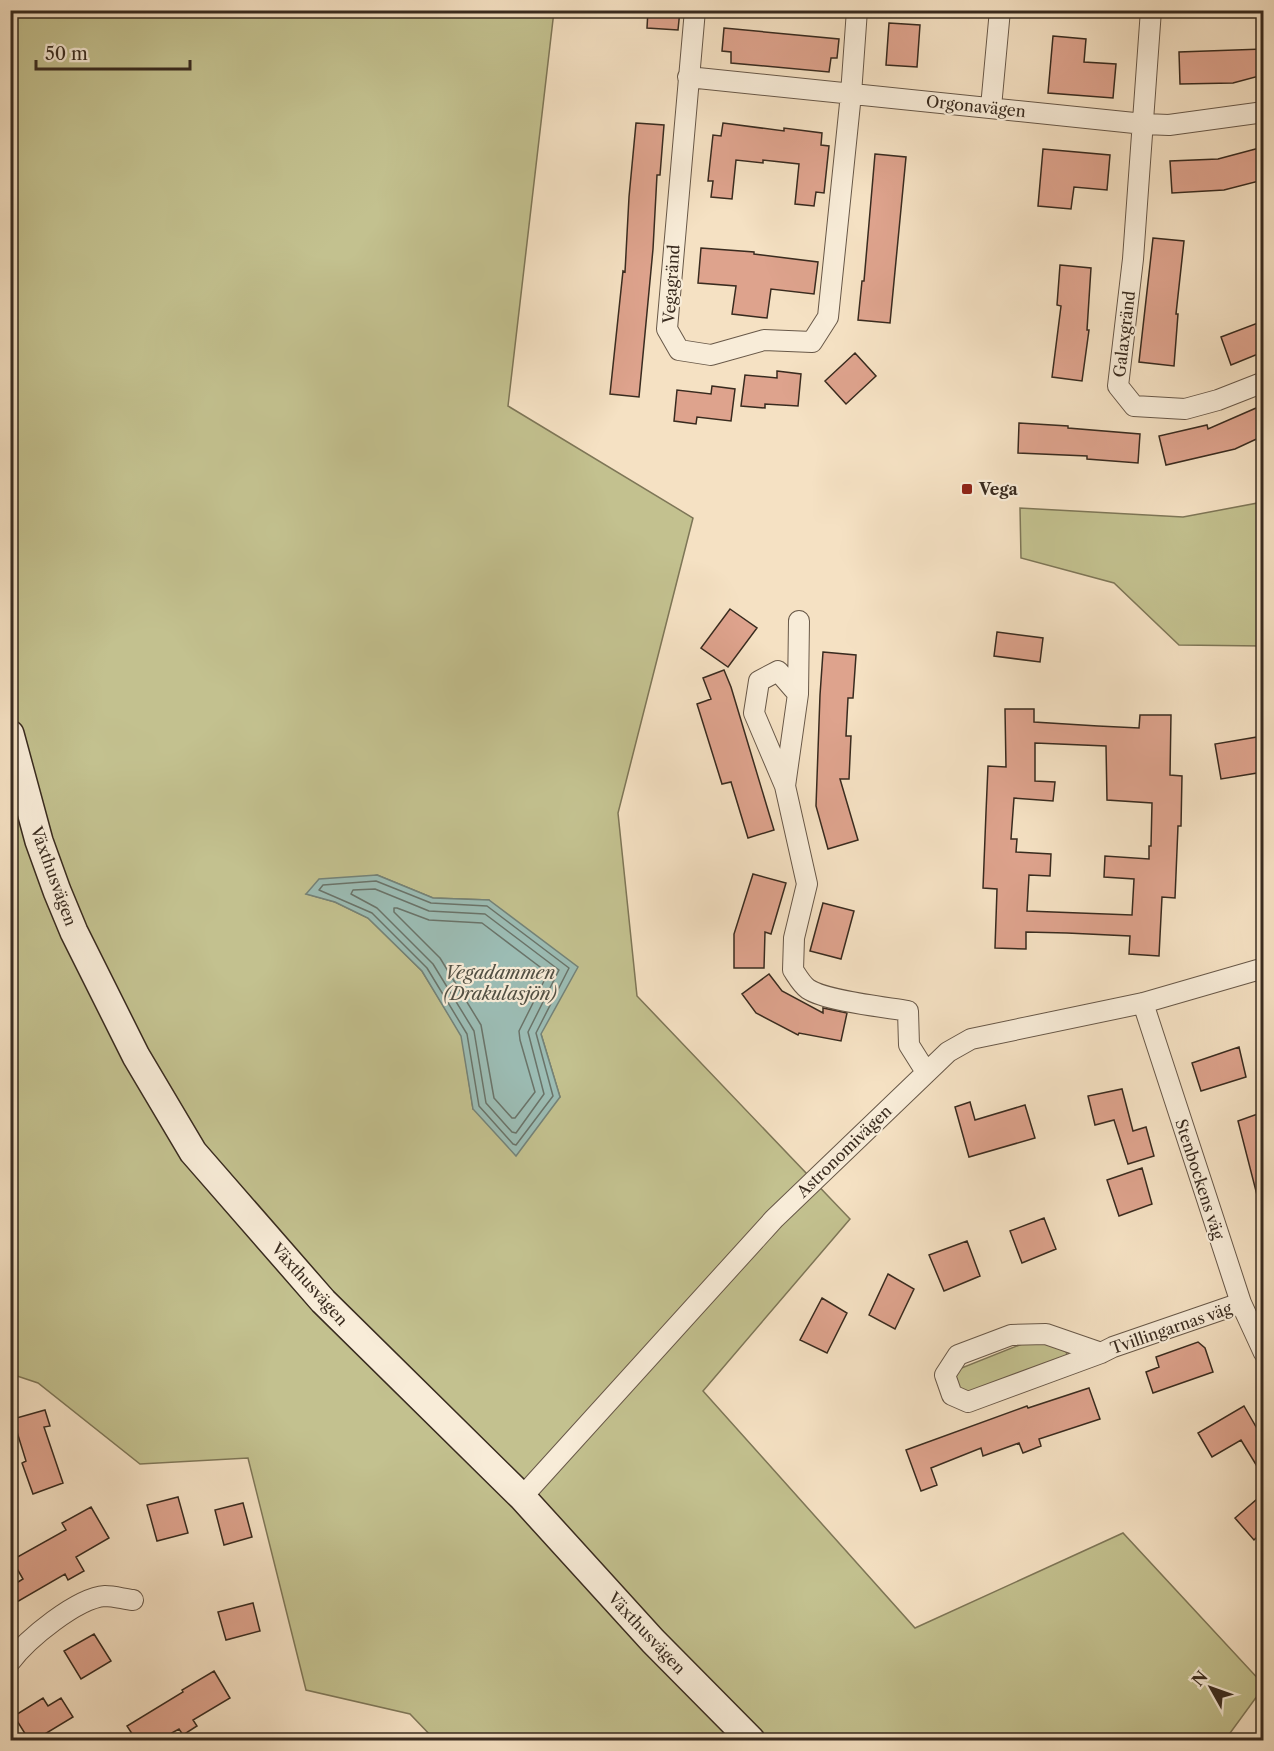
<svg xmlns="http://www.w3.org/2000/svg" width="1274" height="1751" font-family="'Libre Caslon Text',serif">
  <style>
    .green { fill: #c3c18f; stroke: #7e7657; stroke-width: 1.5; fill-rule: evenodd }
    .water { fill: #9cbdb5; stroke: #748379; stroke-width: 1.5 }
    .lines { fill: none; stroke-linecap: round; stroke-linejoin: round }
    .shore { stroke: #6a746a; stroke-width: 1.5 }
    .building { fill: #dea38d; stroke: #392b1f; stroke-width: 1.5; fill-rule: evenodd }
    .street-casing { stroke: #685848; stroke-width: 22 }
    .secondary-casing { stroke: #392b1f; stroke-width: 30 }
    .street { stroke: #f8ecd8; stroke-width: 20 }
    .secondary { stroke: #f8ecd8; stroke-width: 27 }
    .poi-dot { fill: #8f2418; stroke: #f8ecd8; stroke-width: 2 }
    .labels { text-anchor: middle; stroke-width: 4.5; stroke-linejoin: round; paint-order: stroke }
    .street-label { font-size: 16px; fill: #392b1f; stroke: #f8ecd8 }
    .poi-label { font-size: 16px; font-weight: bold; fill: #392b1f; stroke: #f8ecd8; text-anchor: start }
    .water-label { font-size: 18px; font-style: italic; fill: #525044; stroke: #f8ecd8 }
  </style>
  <rect width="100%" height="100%" fill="#f5e1c3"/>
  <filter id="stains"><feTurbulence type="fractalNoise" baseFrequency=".00333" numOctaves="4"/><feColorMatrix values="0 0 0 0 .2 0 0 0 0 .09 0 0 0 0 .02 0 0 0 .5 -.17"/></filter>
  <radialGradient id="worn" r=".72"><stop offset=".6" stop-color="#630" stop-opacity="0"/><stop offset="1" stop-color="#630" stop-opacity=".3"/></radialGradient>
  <path class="green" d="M 11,11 L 554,11 L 508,406 L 693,518 L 618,813 L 637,996 L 850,1219 L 703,1391 L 915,1628 L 1123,1533 L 1263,1684 L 1263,1688 L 1225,1740 L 435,1740 L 410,1714 L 306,1690 L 248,1458 L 140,1464 L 38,1383 L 11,1374 ZM 377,875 L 433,898 L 489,900 L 541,1034 L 560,1097 L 473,1109 L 462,1036 L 422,971 L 368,918 L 335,902 L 307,894 Z
    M 1263,502 L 1263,646 L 1179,645 L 1114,583 L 1021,558 L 1020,508 L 1183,517 Z
    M 1032,1340 L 1065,1350 L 1067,1354 L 1064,1359 L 969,1395 L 955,1391 L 954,1371 Z"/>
  <path class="water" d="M 377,875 L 433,898 L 489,900 L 578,967 L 541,1034 L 560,1097 L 516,1156 L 473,1109 L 461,1036 L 422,971 L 368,918 L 335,902 L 306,894 L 319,879 Z"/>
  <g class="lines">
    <path class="shore" d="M 376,881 L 431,903 L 487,906 L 569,968 L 536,1033 L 553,1096 L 516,1145 L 513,1144 L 479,1106 L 467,1034 L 427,968 L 372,913 L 319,890 L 323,885 Z
      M 375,889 L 429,911 L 485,914 L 559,970 L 528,1032 L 544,1094 L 516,1133 L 512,1132 L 486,1103 L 474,1031 L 433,964 L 377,908 L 351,894 L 353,890 Z
      M 394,908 L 397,908 L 429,920 L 482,923 L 548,973 L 519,1031 L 520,1040 L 535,1092 L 515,1118 L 512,1118 L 494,1098 L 481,1025 L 440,958 L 394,912 Z"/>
  </g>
  <path class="building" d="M 648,10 L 680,10 L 678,30 L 647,28 Z
    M 889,23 L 920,25 L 917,67 L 886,65 Z
    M 724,28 L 839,39 L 837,58 L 831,58 L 829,72 L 731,63 L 731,52 L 722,51 Z
    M 1053,36 L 1086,39 L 1084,62 L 1116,64 L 1113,98 L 1048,93 Z
    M 1263,49 L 1263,75 L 1233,83 L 1180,84 L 1179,52 Z
    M 636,123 L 664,125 L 660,175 L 657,175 L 653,249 L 639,397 L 610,394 L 623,271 L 625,272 L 629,197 Z
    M 723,123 L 784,131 L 784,128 L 822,133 L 821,145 L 829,146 L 824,193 L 816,192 L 814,206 L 795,204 L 799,164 L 763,160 L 763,163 L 736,160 L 732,199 L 711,197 L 713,181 L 708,181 L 713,135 L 721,136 Z
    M 1263,147 L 1263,180 L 1224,190 L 1172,193 L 1170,161 L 1218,159 Z
    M 1043,149 L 1110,155 L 1107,190 L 1074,187 L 1071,209 L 1038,206 Z
    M 875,154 L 906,157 L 890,323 L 858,320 L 862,281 L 864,281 Z
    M 1153,238 L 1184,241 L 1176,314 L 1178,314 L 1174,366 L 1139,362 Z
    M 701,248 L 754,252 L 754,254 L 818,262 L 814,294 L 771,289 L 767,318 L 732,314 L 736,286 L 698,283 Z
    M 1060,265 L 1091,268 L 1087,330 L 1089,330 L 1082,381 L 1052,377 L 1061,306 L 1057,305 Z
    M 1263,321 L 1263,352 L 1231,365 L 1221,337 Z
    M 855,353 L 876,376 L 846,404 L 825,381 Z
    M 777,371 L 801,374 L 798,406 L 765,404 L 765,408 L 741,406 L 745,375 L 777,378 Z
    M 712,386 L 735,389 L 731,421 L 697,417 L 696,424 L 674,421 L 677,390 L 711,394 Z
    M 1263,405 L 1263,436 L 1235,449 L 1166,465 L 1159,436 L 1207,425 L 1208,429 Z
    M 1019,423 L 1068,426 L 1068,428 L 1140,434 L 1138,463 L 1087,459 L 1087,456 L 1018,453 Z
    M 730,609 L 757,628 L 728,667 L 701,648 Z
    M 997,632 L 1043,638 L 1040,662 L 994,656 Z
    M 823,652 L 856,655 L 853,698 L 848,698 L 846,736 L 851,736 L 849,779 L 840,779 L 858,840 L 828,849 L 816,806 L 820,695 Z
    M 724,670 L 731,687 L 774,830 L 748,838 L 731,782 L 722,784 L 697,704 L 711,699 L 703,678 Z
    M 1005,709 L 1034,709 L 1034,722 L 1098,726 L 1139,728 L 1140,715 L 1171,715 L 1170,775 L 1182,776 L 1181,826 L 1178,826 L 1175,898 L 1162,897 L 1159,956 L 1129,954 L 1130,936 L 1067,933 L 1026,932 L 1026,949 L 995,948 L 997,889 L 983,888 L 986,812 L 988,766 L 1006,767 ZM 1035,743 L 1106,746 L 1107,800 L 1152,803 L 1151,846 L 1149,846 L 1149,859 L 1105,856 L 1104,877 L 1134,879 L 1132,915 L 1027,911 L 1029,875 L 1050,876 L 1051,854 L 1016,852 L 1017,839 L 1011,839 L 1014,798 L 1053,801 L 1055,782 L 1035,781 Z
    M 1263,736 L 1263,772 L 1221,779 L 1215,744 Z
    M 753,874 L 786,883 L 771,934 L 765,932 L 764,968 L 734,968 L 734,934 Z
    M 823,903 L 854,911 L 841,959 L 810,951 Z
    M 769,974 L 782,991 L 823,1013 L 823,1008 L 847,1013 L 841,1041 L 799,1033 L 798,1035 L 756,1013 L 742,994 Z
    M 1239,1047 L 1246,1077 L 1201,1091 L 1192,1063 Z
    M 1122,1089 L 1133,1131 L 1146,1127 L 1154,1156 L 1128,1164 L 1114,1120 L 1095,1125 L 1088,1096 Z
    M 970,1102 L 975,1120 L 1025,1105 L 1035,1138 L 969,1157 L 955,1107 Z
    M 1263,1112 L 1263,1198 L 1258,1199 L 1238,1121 Z
    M 1142,1168 L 1152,1204 L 1119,1216 L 1107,1180 Z
    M 1044,1218 L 1056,1249 L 1022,1263 L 1010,1231 Z
    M 967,1241 L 980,1276 L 944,1291 L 929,1255 Z
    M 888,1274 L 914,1289 L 895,1329 L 869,1315 Z
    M 822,1298 L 847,1313 L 827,1353 L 800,1340 Z
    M 1198,1342 L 1205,1348 L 1213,1372 L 1153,1393 L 1146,1372 L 1159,1367 L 1156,1357 Z
    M 1089,1388 L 1100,1419 L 1039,1439 L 1041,1446 L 1023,1453 L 1019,1443 L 983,1456 L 981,1448 L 931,1468 L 937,1485 L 921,1491 L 906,1450 L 1027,1406 L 1028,1408 Z
    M 1244,1406 L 1263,1439 L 1263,1476 L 1241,1440 L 1212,1457 L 1198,1433 Z
    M 45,1410 L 50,1426 L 44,1427 L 63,1483 L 33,1494 L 22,1463 L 26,1461 L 13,1419 Z
    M 1263,1494 L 1263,1531 L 1254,1540 L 1235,1518 Z
    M 178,1497 L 188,1533 L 157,1541 L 147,1505 Z
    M 243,1503 L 252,1537 L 224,1545 L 215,1510 Z
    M 91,1507 L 109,1538 L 76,1557 L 84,1571 L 68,1580 L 65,1574 L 10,1606 L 10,1587 L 23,1579 L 12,1560 L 66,1530 L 62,1523 Z
    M 253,1603 L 260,1631 L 226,1640 L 218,1612 Z
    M 94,1634 L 111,1661 L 81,1679 L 64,1651 Z
    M 214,1671 L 230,1698 L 193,1720 L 197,1726 L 183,1735 L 179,1729 L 159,1740 L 136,1740 L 127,1726 L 183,1692 L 182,1690 Z
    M 43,1698 L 48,1706 L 61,1698 L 73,1717 L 35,1740 L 29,1740 L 14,1716 Z"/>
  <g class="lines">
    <defs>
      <path id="street" d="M 695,10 L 667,329 L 679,350 L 711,355 L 764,340 L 812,342 L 828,317 L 851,94 L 857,10
        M 1151,10 L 1133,259 L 1118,386 L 1134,406 L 1185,409 L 1218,400 L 1264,382
        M 688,77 L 1144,124 L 1169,125 L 1264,112
        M 991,107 L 1000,10
        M 798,694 L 799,621
        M 785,786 L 754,713 L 759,681 L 778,671 L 798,694 L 785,786 L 807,884 L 794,938 L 793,970 C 797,976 802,985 808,989 C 826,1001 884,1007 908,1011 L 909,1045 L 926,1072
        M 1143,1003 L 1241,1303 L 1264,1353
        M 1101,1353 L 1046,1334 L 1011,1335 L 958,1355 L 945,1375 L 952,1395 L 968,1402 L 1101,1353 L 1113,1347 L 1241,1303
        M 522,1497 L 774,1219 L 948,1052 L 971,1039 L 1143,1003 L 1264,968
        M 10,1662 C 27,1639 77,1598 105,1596 C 114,1596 124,1599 133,1600"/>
      <path id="secondary" d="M 10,734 L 39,841 L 57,891 L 74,932 L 136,1056 L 193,1152 L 323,1301 L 522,1497 L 653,1641 L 751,1740"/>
    </defs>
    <use href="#street" class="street-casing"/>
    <use href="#secondary" class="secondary-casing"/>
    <use href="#street" class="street"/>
    <use href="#secondary" class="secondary"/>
  </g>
  <rect class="poi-dot" x="961" y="483" width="12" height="12" rx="3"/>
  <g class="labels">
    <g class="street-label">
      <text transform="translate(976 106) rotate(6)" y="6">Orgonavägen</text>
      <text transform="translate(671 284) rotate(-86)" y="6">Vegagränd</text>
      <text transform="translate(1124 334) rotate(-83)" y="6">Galaxgränd</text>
      <text transform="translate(54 876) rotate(70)" y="6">Växthusvägen</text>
      <text transform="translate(844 1151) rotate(-44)" y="6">Astronomivägen</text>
      <text transform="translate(1200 1179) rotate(72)" y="6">Stenbockens väg</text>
      <text transform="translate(310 1284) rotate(48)" y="6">Växthusvägen</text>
      <text transform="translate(1171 1328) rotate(-19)" y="6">Tvillingarnas väg</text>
      <text transform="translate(647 1633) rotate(47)" y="6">Växthusvägen</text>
    </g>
    <g class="poi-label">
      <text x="979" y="495">Vega</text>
    </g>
    <g class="water-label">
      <text x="500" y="979">Vegadammen<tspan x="500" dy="21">(Drakulasjön)</tspan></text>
    </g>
  </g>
  <rect width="1274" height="1751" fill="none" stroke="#f5e1c3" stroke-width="36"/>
  <rect x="12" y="12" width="1250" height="1727" fill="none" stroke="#392b1f" stroke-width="3"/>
  <rect x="18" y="18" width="1238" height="1715" fill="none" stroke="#392b1f" stroke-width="1.5"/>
  <g transform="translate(1211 1688) rotate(310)" stroke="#f8ecd8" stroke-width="4.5" paint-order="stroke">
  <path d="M0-4.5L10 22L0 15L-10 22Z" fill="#392b1f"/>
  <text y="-9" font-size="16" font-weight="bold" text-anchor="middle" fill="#392b1f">N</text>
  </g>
  <path d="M36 60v9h154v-9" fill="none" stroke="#392b1f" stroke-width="3"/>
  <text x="45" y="60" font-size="18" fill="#392b1f" stroke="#f8ecd8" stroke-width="4.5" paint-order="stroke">50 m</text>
  <rect width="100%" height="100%" filter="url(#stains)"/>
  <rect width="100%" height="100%" fill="url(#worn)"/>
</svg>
